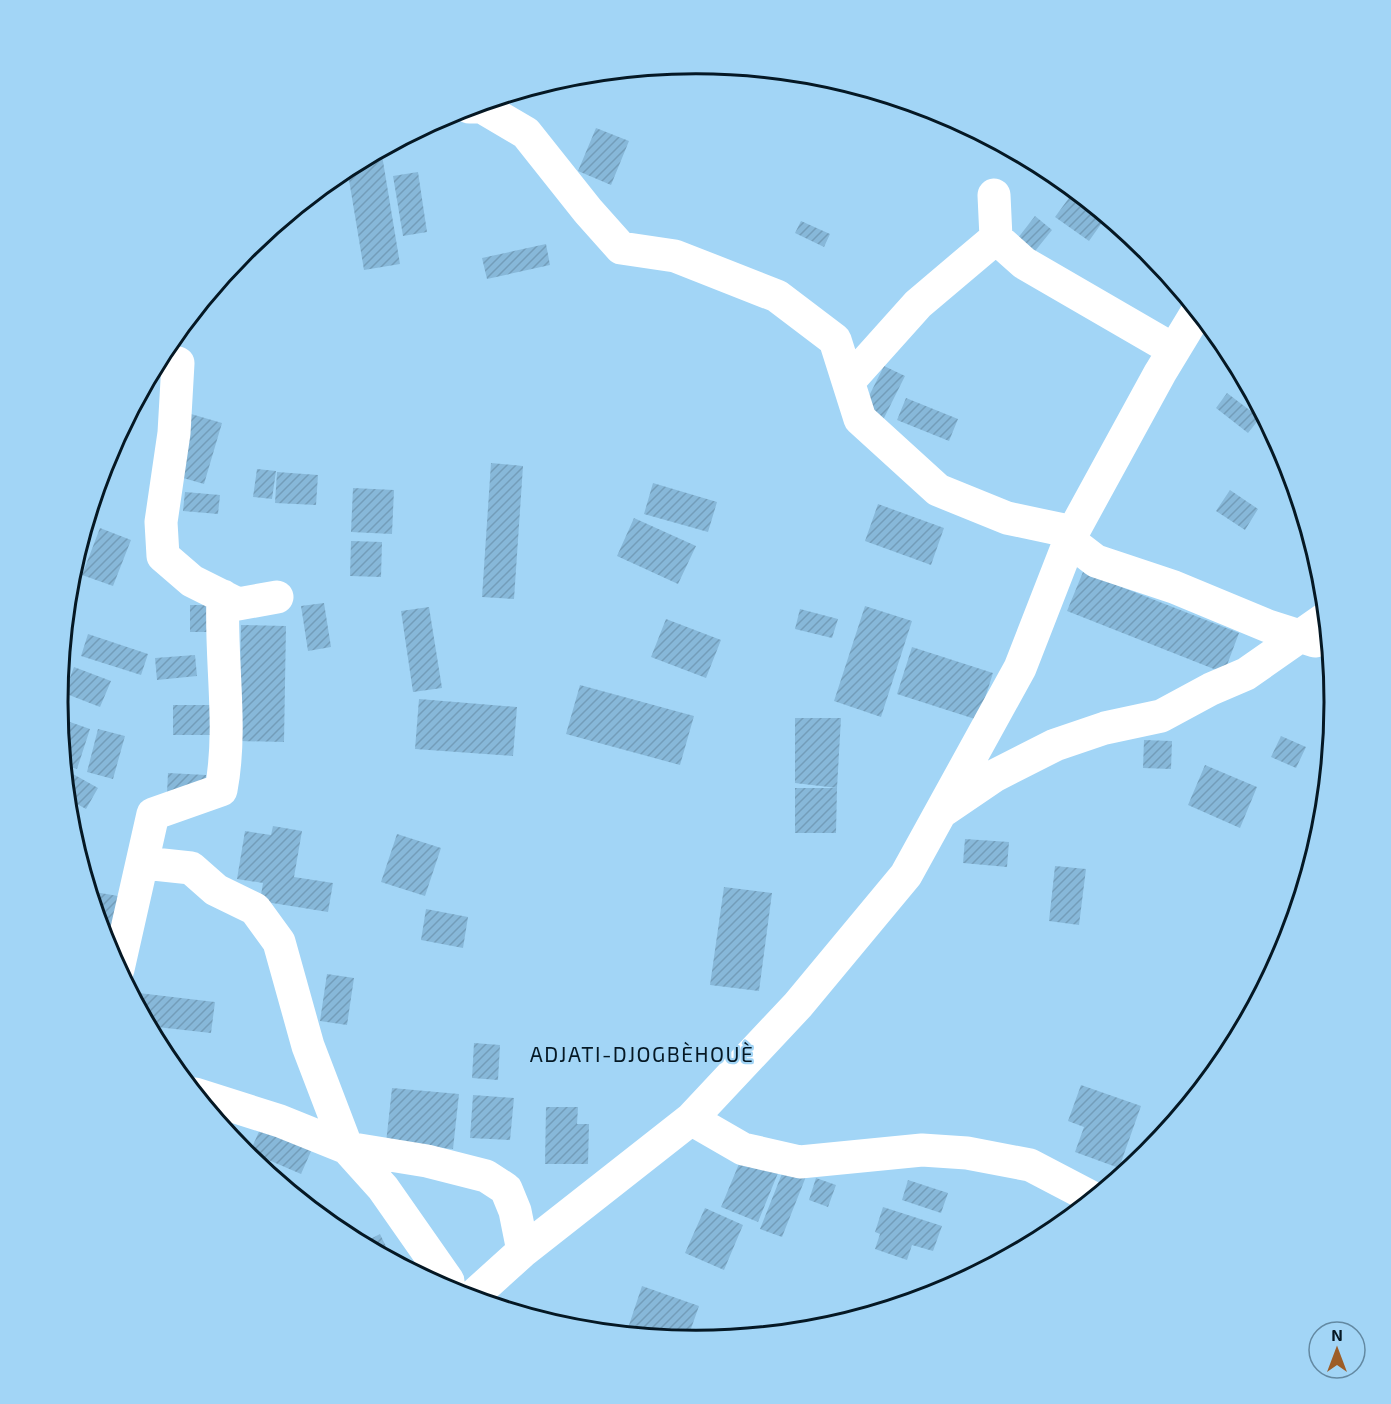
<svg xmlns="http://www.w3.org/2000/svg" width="1391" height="1404" font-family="'Exo 2',sans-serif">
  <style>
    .building { fill: url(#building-hatch) }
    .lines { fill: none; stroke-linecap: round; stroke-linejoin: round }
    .minor { stroke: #fff; stroke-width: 33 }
    .labels { text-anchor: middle; stroke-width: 4.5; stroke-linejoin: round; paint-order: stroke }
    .quarter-label { font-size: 21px; letter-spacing: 1.5px; fill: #051824; stroke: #a2d5f6 }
    .rim { fill: none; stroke: #051824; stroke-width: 3 }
  </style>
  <defs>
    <pattern id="building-hatch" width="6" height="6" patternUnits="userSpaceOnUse" patternTransform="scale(1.5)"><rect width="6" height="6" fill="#87b8d9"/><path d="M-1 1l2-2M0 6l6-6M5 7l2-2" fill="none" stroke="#739dba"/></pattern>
  </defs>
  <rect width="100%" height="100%" fill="#a2d5f6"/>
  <path class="building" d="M 596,128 L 629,141 L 611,185 L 578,171 Z
    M 381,149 L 400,264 L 364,270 L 347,168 Z
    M 418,172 L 427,232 L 403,236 L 393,176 Z
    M 1074,191 L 1106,217 L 1089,241 L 1055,217 Z
    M 1035,216 L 1052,230 L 1031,256 L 1014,243 Z
    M 801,221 L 830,234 L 824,247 L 795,233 Z
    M 546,244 L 550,265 L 487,279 L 482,258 Z
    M 884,366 L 905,376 L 882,422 L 861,412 Z
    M 1227,393 L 1260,418 L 1248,433 L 1216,408 Z
    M 906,398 L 958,419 L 949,441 L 897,420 Z
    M 191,414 L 222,423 L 204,484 L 173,475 Z
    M 491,463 L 523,466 L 514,599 L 482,597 Z
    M 257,469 L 276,471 L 272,499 L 253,497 Z
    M 277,472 L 318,475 L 316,505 L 275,503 Z
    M 653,483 L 717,502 L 708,532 L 644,514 Z
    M 353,488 L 394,490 L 392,534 L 351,532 Z
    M 1230,490 L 1258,509 L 1245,530 L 1216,511 Z
    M 185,492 L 220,495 L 218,514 L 183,511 Z
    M 878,504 L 944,528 L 931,565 L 865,541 Z
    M 634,518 L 696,546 L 678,584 L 617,556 Z
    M 100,528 L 131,540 L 113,586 L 82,575 Z
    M 351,541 L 382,542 L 381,577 L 350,576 Z
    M 1083,572 L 1239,633 L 1224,673 L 1067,611 Z
    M 324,603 L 331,647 L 308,651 L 301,606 Z
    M 190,605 L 217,605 L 217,632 L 190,632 Z
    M 865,606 L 912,621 L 881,717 L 834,701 Z
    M 429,607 L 442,688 L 413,692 L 401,611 Z
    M 800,609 L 838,619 L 832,638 L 795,629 Z
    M 666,619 L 721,640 L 706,678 L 651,657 Z
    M 241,625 L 286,626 L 284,742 L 239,741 Z
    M 88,634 L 148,654 L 141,675 L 81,656 Z
    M 912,647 L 993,673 L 978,720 L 897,694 Z
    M 195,655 L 197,676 L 157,680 L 155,658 Z
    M 74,667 L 111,681 L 100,707 L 64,693 Z
    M 580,685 L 694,716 L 680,765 L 566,734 Z
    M 1332,686 L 1334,702 L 1331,735 L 1322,733 Z
    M 419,699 L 517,707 L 513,756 L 415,749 Z
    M 173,705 L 218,705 L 218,735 L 173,735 Z
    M 795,718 L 841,718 L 837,788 L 795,783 Z
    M 70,722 L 90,729 L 77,769 L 63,765 L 62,748 Z
    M 98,729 L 125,736 L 113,779 L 87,772 Z
    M 1281,736 L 1306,747 L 1296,768 L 1271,757 Z
    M 1144,740 L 1172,741 L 1171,769 L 1143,768 Z
    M 1205,765 L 1257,787 L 1240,828 L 1188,805 Z
    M 64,769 L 98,788 L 86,809 L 66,798 Z
    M 168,773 L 206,775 L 205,796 L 167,793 Z
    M 795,788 L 837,788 L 836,833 L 795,833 Z
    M 273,826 L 302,831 L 294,877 L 333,883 L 328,912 L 260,901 L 263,883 L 237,879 L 245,831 L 271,835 Z
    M 397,834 L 441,848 L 425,896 L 381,882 Z
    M 965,839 L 1009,842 L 1007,867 L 963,863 Z
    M 1055,866 L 1086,869 L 1079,925 L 1049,921 Z
    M 724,887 L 772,893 L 759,991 L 710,985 Z
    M 89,891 L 118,896 L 109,952 L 105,946 Z
    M 426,909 L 468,917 L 463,948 L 421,940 Z
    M 327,974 L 354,978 L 347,1025 L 320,1021 Z
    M 130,992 L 215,1002 L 211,1033 L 148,1026 Z
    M 474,1043 L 500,1045 L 498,1080 L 472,1078 Z
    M 1081,1085 L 1141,1106 L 1119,1168 L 1075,1152 L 1084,1127 L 1068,1121 Z
    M 392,1088 L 459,1094 L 453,1149 L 386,1143 Z
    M 473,1095 L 514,1098 L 510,1140 L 470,1138 Z
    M 546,1107 L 578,1107 L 577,1124 L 589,1124 L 588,1164 L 545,1164 Z
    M 261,1127 L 312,1149 L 301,1174 L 250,1152 Z
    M 741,1159 L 778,1173 L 758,1222 L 721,1207 Z
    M 785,1166 L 807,1174 L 782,1237 L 760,1229 Z
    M 816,1178 L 836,1185 L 828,1207 L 809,1200 Z
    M 908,1180 L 948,1193 L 941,1213 L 902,1200 Z
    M 883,1207 L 942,1226 L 933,1251 L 912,1245 L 907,1260 L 875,1249 L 880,1234 L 875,1232 Z
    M 705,1208 L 743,1225 L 724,1270 L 685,1253 Z
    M 380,1234 L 390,1255 L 386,1257 L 361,1244 Z
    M 642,1286 L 699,1306 L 687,1340 L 626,1334 Z"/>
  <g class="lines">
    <path class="minor" d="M 469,107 L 482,107 L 526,133 L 588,211 L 621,248 L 675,256 L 777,296 L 835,340 L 860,419 L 938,490 L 1007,518 L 1073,532
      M 996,238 L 1024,263 L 1174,350
      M 178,363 L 174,433 L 161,522 L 163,556 L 192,581 L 238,604 L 277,597
      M 849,381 L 918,304 L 996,238 L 994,195
      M 1070,541 L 1096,561 L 1174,587 L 1268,626 L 1315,641
      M 944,810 L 994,776 L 1055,745 L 1105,728 L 1161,716 L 1211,689 L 1246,674 L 1326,618
      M 144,863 L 191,868 L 216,890 L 255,909 L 279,942 L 308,1046 L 347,1148 L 383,1188 L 448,1281 L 447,1290
      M 118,969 L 153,814 L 221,790 C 233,727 220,660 223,596
      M 195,1094 L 280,1121 L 347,1148 L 427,1161 L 486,1176 L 506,1189 L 515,1211 L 523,1251
      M 691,1119 L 743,1149 L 800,1162 L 922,1150 L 967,1153 L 1030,1165 L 1093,1198
      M 471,1298 L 523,1251 L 691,1119 L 798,1005 L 906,875 L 1020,668 L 1073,532 L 1160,373 L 1197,312"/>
  </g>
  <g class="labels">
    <g class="quarter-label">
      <text x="642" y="1062">ADJATI-DJOGBÈHOUÈ</text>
    </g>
  </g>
  <path d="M0 0H1391V1404H0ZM68 702a628 628 0 1 1 1256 0a628 628 0 1 1-1256 0Z" fill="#a2d5f6" fill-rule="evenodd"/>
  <path class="rim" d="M68 702a628 628 0 1 1 1256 0a628 628 0 1 1-1256 0Z"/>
  <g transform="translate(1337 1350)"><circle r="28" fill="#a2d5f6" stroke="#6389a2" stroke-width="1.5"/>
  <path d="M0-4.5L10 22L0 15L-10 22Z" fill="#9d5d27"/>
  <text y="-9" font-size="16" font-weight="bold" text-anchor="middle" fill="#051824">N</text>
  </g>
</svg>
